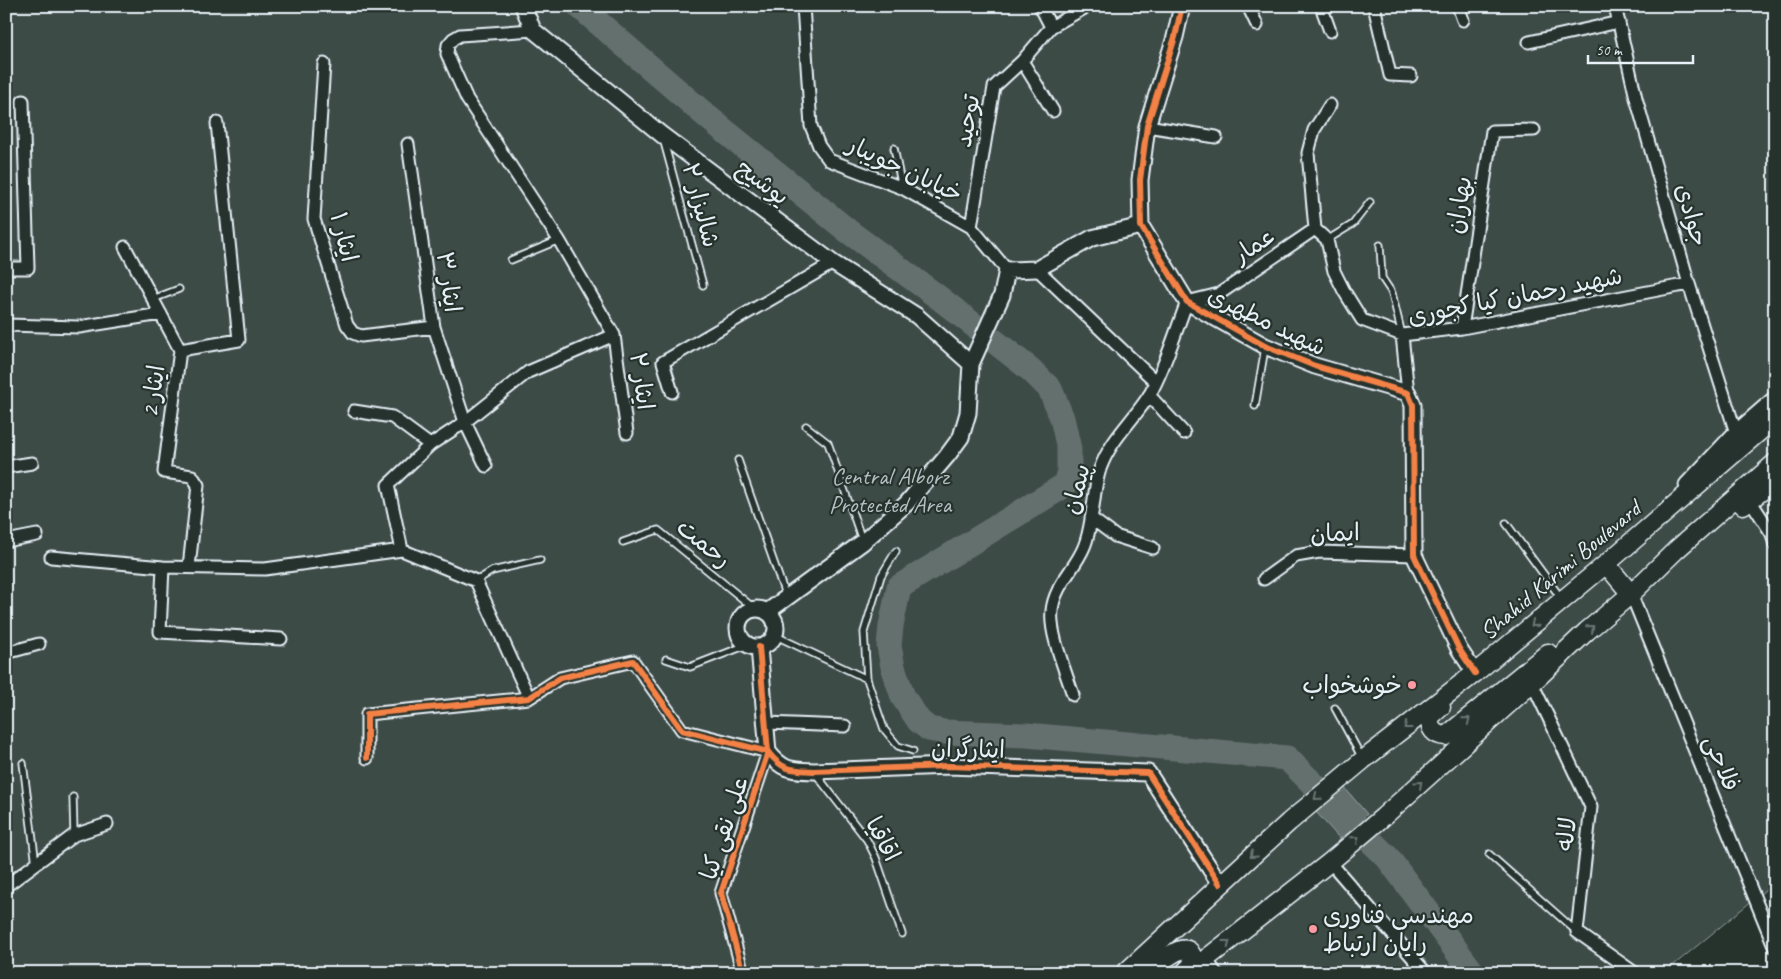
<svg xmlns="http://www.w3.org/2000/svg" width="1781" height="979" font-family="Caveat,'Playpen Sans Arabic',sans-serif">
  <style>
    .green { fill: #3e4b47; stroke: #939ea0 }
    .water { fill: #636f6d; stroke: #98a3a5 }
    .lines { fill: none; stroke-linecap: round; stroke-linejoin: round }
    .river { stroke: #636f6d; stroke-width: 25 }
    .lane-casing { stroke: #e8f1f8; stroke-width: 9 }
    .street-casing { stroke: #e8f1f8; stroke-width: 15 }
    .secondary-casing { stroke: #e8f1f8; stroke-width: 19 }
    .primary-casing { stroke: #e8f1f8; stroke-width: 21 }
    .lane { stroke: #26332d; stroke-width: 5.5 }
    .street { stroke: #26332d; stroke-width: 11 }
    .secondary { stroke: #26332d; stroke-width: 15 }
    .primary { stroke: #26332d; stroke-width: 18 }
    .cycleway-casing { stroke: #26332d; stroke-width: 9 }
    .cycleway { stroke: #f48246; stroke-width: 6 }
    .oneway { stroke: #6a7674 }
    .poi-dot { fill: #ff9aa2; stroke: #26332d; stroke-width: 2 }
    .labels { text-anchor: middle; stroke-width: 4.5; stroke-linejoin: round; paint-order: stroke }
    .street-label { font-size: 24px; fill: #e8f1f8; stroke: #26332d }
    .park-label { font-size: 24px; fill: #b5bfc3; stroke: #26332d }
    .poi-label { font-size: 24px; fill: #e8f1f8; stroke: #26332d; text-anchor: end }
  </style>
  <rect width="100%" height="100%" fill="#26332d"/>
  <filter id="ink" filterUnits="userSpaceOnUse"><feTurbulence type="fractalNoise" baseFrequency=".02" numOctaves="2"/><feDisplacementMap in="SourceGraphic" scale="10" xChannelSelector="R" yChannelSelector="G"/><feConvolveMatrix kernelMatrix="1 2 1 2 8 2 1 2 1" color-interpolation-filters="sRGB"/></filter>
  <g filter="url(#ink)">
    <path class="green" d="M 6,6 L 1775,6 L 1775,882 L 1664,973 L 6,973 Z"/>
    <path class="water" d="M 1344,787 L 1367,814 L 1340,839 L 1316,812 Z"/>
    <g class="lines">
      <path class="river" d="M 579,6 L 710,119 L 848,231 L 938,297 L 1031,370 L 1050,389 L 1062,418 L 1069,449 L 1069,471 L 1065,485 L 899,587 L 891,626 L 889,646 L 893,667 L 903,697 L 919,721 L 929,729 L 944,732 L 1026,735 L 1287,758 L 1388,858 L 1473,973"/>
      <defs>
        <path id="lane" d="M 664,142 L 703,285
          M 894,148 L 902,188
          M 1327,240 L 1353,224 L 1370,202
          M 1380,245 L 1382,278 L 1392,293 L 1402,335
          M 511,260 L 559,240
          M 153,299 L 179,289
          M 1255,406 L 1265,348
          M 806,426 L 828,443 L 862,540
          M 738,460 L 786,597
          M 1506,523 L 1561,598
          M 623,542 L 658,530 L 755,609
          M 896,551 L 881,576 L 864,632 L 867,679 L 884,729 L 898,746 L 913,751
          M 476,581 L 492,571 L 540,560
          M 774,635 L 867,679
          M 666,659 L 690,667 L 747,645
          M 1335,708 L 1362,758
          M 23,763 L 36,864
          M 815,773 L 867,840 L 876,858 L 902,934
          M 73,797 L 74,835
          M 1489,854 L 1577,932"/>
        <path id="street" d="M 803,6 L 811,126 L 819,146 L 829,160 L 902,188 L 971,227 L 1007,270
          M 1040,6 L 1051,27
          M 1248,6 L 1257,25
          M 1321,6 L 1330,31
          M 1374,6 L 1390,75 L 1411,76
          M 1458,6 L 1463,20
          M 1615,6 L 1636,98 L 1689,284 L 1736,433
          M 533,30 L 460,35 L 453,39 L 448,45 L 447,54 L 467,99 L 559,240 L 614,335 L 627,433
          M 1529,42 L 1619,22
          M 1022,61 L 1053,111
          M 324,64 L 314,219 L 347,325 L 353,333 L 361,336 L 434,327
          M 1330,105 L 1314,130 L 1308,153 L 1315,229 L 1327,240 L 1334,271 L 1344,291 L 1362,320 L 1402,335
          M 1147,126 L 1216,137
          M 408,144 L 434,327 L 465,422 L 486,466
          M 971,227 L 994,87 L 1022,61 L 1051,27 L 1088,6
          M 125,247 L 180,350
          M 6,268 L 28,268 L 23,101
          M 1037,269 L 1156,382
          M 6,325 L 79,327 L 161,314
          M 1462,328 L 1492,131 L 1534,130
          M 672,392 L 663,362 L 833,263
          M 1408,393 L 1402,335 L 1462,328 L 1689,284
          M 1149,395 L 1184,433
          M 354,411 L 392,417 L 430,445
          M 6,467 L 32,463
          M 1750,500 L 1772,534 L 1775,545
          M 1091,518 L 1115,536 L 1153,548
          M 6,541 L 37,535
          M 51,557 L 163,567 L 265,569 L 402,550
          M 163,567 L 160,632 L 281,639
          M 189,567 L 198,485 L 192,476 L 164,472 L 180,350 L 239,340 L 217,123
          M 1264,579 L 1296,556 L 1319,552 L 1414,555
          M 1631,594 L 1775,948
          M 6,653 L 39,644
          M 1532,683 L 1591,807 L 1577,932 L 1635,973
          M 1073,695 C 1066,672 1049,633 1052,611 C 1054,586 1075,569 1084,547 C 1094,523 1092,494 1100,469 C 1111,438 1134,420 1150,394 C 1165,368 1176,330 1187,302 L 1219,294 L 1315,229
          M 529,698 L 476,581 L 402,550 L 388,485 L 430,445 L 465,422 L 528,372 L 614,335
          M 766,723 L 845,726
          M 367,758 L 367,714 L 529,698 L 560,678 L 633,661 L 682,730 L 768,752 L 721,893 L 743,973
          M 1330,862 L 1426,973
          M 6,886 L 74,835 L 107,824
          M 1206,959 L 1216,973"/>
        <path id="secondary" d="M 523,6 L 533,30 L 662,135 L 833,263 L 917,316 L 971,364
          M 1182,6 L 1175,37 L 1147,126 L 1140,180 L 1141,226 L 1187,302 L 1265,346 L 1315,366 L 1408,393 L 1413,405 L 1414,555 L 1459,649 L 1475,673
          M 1687,485 L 1736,433 L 1775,399
          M738 628a19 19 0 1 1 38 0a19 19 0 1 1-38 0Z
          M 767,612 L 863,542 L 907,503 L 947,456 L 961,437 L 968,413 L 971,364 L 1002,295 L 1007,270 L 1037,269 L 1092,238 L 1141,226
          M 759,647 L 768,752 C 783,771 791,770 814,771 L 949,766 L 1148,773 L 1220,884"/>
        <path id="primary" d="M 1743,505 L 1775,481
          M 1606,564 L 1631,594
          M 1441,707 L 1430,717 C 1429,729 1434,735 1446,736 L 1548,653
          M 1125,973 L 1289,822 L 1363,760 L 1475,673 L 1606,564 L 1775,418
          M 1148,973 C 1158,965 1193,930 1193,964 L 1184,973
          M 1188,973 L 1330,862 L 1383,817 L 1532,683 L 1587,631 L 1631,594 L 1676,550 L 1775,463"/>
      </defs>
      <use href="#lane" class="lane-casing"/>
      <use href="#street" class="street-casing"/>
      <use href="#secondary" class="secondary-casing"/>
      <use href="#primary" class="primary-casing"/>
      <use href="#lane" class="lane"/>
      <use href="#street" class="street"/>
      <use href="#secondary" class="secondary"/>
      <use href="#primary" class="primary"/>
      <defs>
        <path id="cycleway" d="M 1182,6 L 1175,37 L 1147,126 L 1140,180 L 1141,226 L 1187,302 L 1265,346 L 1315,366 L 1408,393 L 1413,405 L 1414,555 L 1459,649 L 1475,673
          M 759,647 L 768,752 C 783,771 791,770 814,771 L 949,766 L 1148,773 L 1220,884
          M 367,758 L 367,714 L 529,698 L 560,678 L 633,661 L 682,730 L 768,752 L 721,893 L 743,973"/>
      </defs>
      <use href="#cycleway" class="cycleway-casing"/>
      <use href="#cycleway" class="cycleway"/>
    </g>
    <defs><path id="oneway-chevron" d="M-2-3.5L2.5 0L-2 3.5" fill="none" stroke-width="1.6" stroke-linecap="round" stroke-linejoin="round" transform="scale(1.25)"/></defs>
    <g class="oneway">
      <use href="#oneway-chevron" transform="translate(1534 624) rotate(140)"/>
      <use href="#oneway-chevron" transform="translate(1591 628) rotate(-41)"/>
      <use href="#oneway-chevron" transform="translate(1467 720) rotate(-39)"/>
      <use href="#oneway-chevron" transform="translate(1407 726) rotate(142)"/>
      <use href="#oneway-chevron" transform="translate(1419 784) rotate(-42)"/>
      <use href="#oneway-chevron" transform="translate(1317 797) rotate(140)"/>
      <use href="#oneway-chevron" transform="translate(1356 839) rotate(-41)"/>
      <use href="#oneway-chevron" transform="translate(1253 855) rotate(138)"/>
      <use href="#oneway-chevron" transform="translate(1227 943) rotate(-38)"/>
    </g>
  </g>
  <g class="poi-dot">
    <circle cx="1412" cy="685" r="5"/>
    <circle cx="1313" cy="929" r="5"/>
  </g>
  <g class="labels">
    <g class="street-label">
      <text transform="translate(967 121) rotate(-80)" y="8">توحید</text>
      <text transform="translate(905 169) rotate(25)" y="8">خیابان جویبار</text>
      <text transform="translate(763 182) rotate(37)" y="8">یوشیج</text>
      <text transform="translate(701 205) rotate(75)" y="8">شالیزار ۲</text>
      <text transform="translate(1459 205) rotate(-81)" y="8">بهاران</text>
      <text transform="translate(1692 215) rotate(74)" y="8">جوادی</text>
      <text transform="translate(344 237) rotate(76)" y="8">ایثار ۱</text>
      <text transform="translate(1254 245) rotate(-34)" y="8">عمار</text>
      <text transform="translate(449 282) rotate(82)" y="8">ایثار ۳</text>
      <text transform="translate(1515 296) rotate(-11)" y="8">شهید رحمان کیا کجوری</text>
      <text transform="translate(1267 321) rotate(26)" y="8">شهید مطهری</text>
      <text transform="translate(642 381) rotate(82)" y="8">ایثار ۲</text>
      <text transform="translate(153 391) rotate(-82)" y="8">ایثار 2</text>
      <text transform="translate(1076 489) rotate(-76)" y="8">پیمان</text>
      <text transform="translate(1335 533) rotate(-2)" y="8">ایمان</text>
      <text transform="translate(704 543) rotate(39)" y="8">رحمت</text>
      <text transform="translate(1560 570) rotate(-40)" y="8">Shahid Karimi Boulevard</text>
      <text transform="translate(968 749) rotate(1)" y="8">ایثارگران</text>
      <text transform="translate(1722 763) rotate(68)" y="8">فلاحی</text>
      <text transform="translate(724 828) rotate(-72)" y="8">علی نقی کیا</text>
      <text transform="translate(1566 834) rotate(-83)" y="8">لاله</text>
      <text transform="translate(883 839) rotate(62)" y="8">اقاقیا</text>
    </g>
    <g class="park-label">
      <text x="890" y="484">Central Alborz<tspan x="890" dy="28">Protected Area</tspan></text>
    </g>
    <g class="poi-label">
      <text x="1402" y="693">خوشخواب</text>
      <text x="1323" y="923" text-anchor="start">مهندسی فناوری<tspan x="1323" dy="28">رایان ارتباط</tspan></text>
    </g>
  </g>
  <rect width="1781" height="979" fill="none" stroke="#26332d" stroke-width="25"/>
  <rect x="12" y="12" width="1756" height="954" fill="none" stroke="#e8f1f8" stroke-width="2" filter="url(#ink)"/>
  <path d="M1588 55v8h105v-8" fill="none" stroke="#e8f1f8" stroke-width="2.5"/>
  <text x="1596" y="55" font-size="15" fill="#e8f1f8" stroke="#26332d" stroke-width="4" paint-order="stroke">50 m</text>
</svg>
